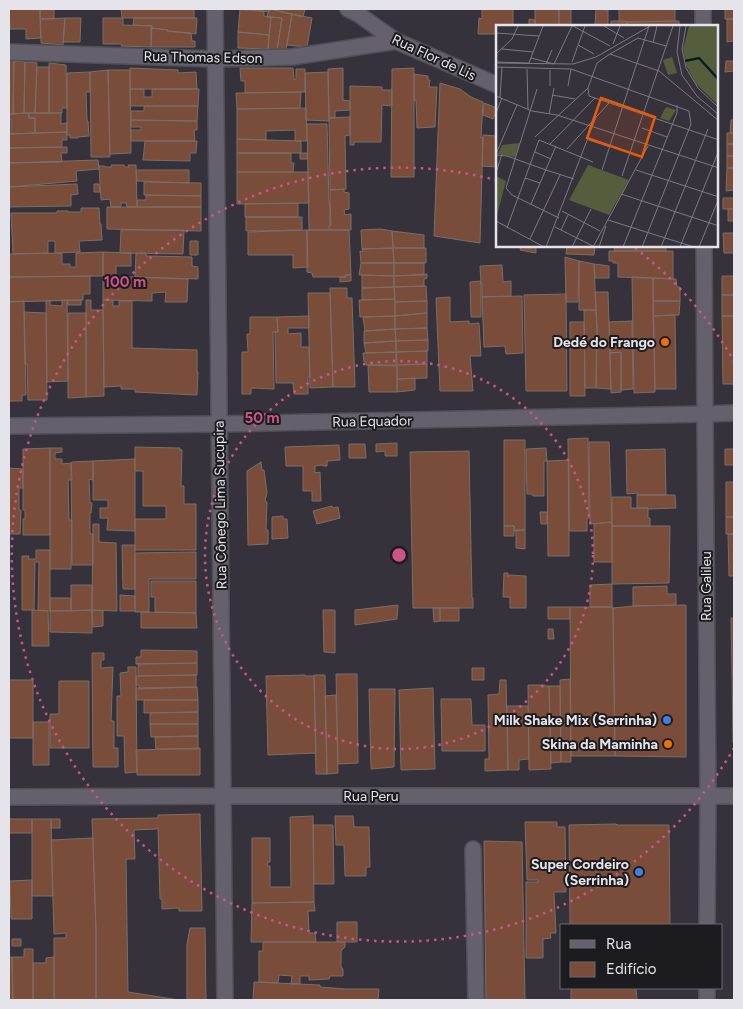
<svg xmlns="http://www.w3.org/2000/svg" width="743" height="1009" font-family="Figtree,sans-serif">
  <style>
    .building { fill: #7a4d3a; stroke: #7a6e69 }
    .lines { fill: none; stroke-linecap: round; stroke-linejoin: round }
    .minor-casing { stroke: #504f57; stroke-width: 18 }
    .tertiary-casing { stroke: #504f57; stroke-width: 18 }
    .minor { stroke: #64616c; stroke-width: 15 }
    .tertiary { stroke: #64616c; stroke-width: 15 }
    .ring { fill: none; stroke: #cc5586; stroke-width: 2.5; stroke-dasharray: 2.5 5 }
    .food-dot { fill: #e8710a; stroke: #1c1b1f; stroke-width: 2 }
    .shop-dot { fill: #3f7fe0; stroke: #1c1b1f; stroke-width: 2 }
    .labels { text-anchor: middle; stroke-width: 4; stroke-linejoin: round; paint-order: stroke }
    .street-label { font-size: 14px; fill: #e5e4ea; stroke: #1c1b1f }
    .poi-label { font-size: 14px; font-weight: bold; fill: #e5e4ea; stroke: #1c1b1f; text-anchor: end }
    .inset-river { fill: none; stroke: #002122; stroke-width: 2.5 }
    .inset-road { fill: none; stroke: #7b7982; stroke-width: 1 }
    .view { fill: #e8590c; fill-opacity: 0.15; stroke: #e8590c; stroke-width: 2.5 }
    .inset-edge { fill: none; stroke: #e5e4ea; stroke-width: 2.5 }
    .centre { fill: #cc5586; stroke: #1c1b1f; stroke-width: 2.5 }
    .ring-label { font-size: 15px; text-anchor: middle; font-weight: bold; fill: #cc5586; stroke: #1c1b1f; stroke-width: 4; stroke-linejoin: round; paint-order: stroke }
  </style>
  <rect width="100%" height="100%" fill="#35323c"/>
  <path class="building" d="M 9,9 L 40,9 L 41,38 L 26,39 L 26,29 L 10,29 Z
    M 40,9 L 54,9 L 54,19 L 40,19 Z
    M 121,9 L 194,9 L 194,18 L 122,18 Z
    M 238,9 L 270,9 L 269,12 Z
    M 240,9 L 264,11 L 264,16 L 271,17 L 269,35 L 238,32 Z
    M 269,9 L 292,14 L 286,50 L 277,50 L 282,18 L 267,17 Z
    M 270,9 L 305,9 L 303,17 Z
    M 482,9 L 513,9 L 513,24 L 511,24 L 511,26 L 497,26 L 497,34 L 478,34 L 479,18 L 482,19 Z
    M 535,9 L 559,9 L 559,26 L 535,26 Z
    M 559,9 L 571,9 L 571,26 L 559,26 Z
    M 596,9 L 608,10 L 608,26 L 595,26 Z
    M 619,9 L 675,9 L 675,21 L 619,22 Z
    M 725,9 L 734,9 L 734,19 L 725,19 Z
    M 292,14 L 312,18 L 307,47 L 287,45 Z
    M 271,17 L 282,18 L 277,50 L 268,49 Z
    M 65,18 L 63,45 L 41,43 L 40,19 Z
    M 65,18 L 81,18 L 80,42 L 63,42 Z
    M 103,18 L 123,18 L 123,25 L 152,26 L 151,47 L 121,46 L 122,44 L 103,44 Z
    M 134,18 L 197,18 L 196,34 L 167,31 L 168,30 L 151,28 L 152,26 L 133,25 Z
    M 529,19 L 535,20 L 535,26 L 522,26 L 522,25 L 529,25 Z
    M 727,19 L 734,19 L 734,41 L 727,42 Z
    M 611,21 L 626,21 L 627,26 L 611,26 Z
    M 679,21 L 679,26 L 627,26 L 627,22 Z
    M 151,28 L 168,30 L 167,31 L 191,33 L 192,41 L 195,41 L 195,47 L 151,47 Z
    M 238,32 L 269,35 L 268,49 L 238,48 Z
    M 9,60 L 14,61 L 13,114 L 9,114 Z
    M 14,61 L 25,62 L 24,113 L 13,114 Z
    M 726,61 L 734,61 L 734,71 L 725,72 Z
    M 25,62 L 37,63 L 35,113 L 24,113 Z
    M 49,63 L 66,65 L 67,108 L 62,108 L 62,113 L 49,113 Z
    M 37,67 L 49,67 L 49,113 L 35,113 Z
    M 130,68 L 178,70 L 178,73 L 196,72 L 197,89 L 130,89 Z
    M 240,68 L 293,68 L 294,80 L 296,79 L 296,69 L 305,69 L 305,92 L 245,93 L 245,81 L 241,81 Z
    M 343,68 L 343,100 L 350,101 L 350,110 L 335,111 L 335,118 L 329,118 L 328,69 Z
    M 414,68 L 414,177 L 391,177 L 392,69 Z
    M 108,70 L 110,157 L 91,157 L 90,72 Z
    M 108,70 L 130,70 L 131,153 L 110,154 Z
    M 90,72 L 90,92 L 86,92 L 87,121 L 88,121 L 89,136 L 78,137 L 78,138 L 70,138 L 70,135 L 67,135 L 67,73 Z
    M 328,72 L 329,121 L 306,120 L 305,73 Z
    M 414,74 L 428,76 L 428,80 L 430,80 L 429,87 L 437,87 L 435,127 L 417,128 L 416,100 L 414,101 Z
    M 440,83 L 460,89 L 471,97 L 483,102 L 481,138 L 483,137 L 480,243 L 434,236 Z
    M 350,86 L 382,87 L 382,90 L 392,90 L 392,106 L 382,105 L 381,142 L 354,142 L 354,145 L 350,145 Z
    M 130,89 L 144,89 L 144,97 L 152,97 L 152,89 L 199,89 L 198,106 L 130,106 Z
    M 301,92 L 300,108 L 237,109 L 236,93 Z
    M 484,103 L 497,108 L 497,111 L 493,119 L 483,115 Z
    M 144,106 L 198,106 L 197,121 L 131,120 L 131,111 L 144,111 Z
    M 306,108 L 307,141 L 295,141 L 295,130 L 266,131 L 266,140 L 237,139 L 237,109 Z
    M 29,113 L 61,113 L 61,124 L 67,123 L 67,132 L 35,133 L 35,118 L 29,118 Z
    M 29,113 L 29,118 L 35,118 L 35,133 L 11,134 L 11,119 L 9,119 L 9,114 Z
    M 350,117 L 350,135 L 345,136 L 346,189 L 330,190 L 329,118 Z
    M 131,120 L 197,121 L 197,130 L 194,130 L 195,141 L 131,141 L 131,130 L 141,130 L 141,127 L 131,127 Z
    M 731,120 L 734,120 L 734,133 L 730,133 Z
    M 307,124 L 327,124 L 329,204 L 330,204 L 331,225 L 329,225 L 329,230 L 309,230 Z
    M 67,132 L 67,140 L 62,140 L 62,147 L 9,148 L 9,134 Z
    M 727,133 L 734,133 L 734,144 L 727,144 Z
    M 483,135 L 497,136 L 497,167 L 482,166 Z
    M 237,139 L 301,141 L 301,153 L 237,153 Z
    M 145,141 L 197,141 L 196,153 L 190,153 L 190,161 L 143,160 Z
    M 727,144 L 734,144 L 734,156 L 727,156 Z
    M 67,147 L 67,153 L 61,153 L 62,162 L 9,163 L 9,148 Z
    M 237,153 L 291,153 L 291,163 L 294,163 L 293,172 L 237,172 Z
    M 300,153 L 307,153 L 307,159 L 300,159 Z
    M 727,156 L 734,156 L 734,168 L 727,168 Z
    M 98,160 L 99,169 L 76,171 L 77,181 L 9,187 L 9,163 Z
    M 111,165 L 124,165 L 125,167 L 129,167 L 128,165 L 136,165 L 137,207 L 127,207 L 126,203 L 121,203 L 121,207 L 111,207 L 110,199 L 101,200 L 99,166 L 105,166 L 105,167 L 112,167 Z
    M 727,168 L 734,168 L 734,190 L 726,191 Z
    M 136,170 L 189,170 L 189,183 L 137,181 Z
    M 237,172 L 308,172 L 309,203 L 237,204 Z
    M 144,182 L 201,183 L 201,196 L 144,195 Z
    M 77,184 L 78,194 L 71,195 L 71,206 L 10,207 L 9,187 Z
    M 94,184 L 99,184 L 100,192 L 94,192 Z
    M 344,189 L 344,192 L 349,193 L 349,209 L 344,210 L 345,215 L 351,214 L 351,230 L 330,230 L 330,190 Z
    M 146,195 L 201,196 L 201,207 L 137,207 L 137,200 L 146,200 Z
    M 723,198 L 734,198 L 734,209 L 723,209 Z
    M 298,203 L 298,217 L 245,217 L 245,204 Z
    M 107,207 L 201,207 L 201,231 L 107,229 Z
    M 81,208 L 99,208 L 100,224 L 101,224 L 102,240 L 79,241 L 80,252 L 55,253 L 55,241 L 48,241 L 48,253 L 13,254 L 11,213 L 57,213 L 57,211 L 68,211 L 68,212 L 81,212 Z
    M 728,209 L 734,209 L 734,221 L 728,221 Z
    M 246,217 L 302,217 L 302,230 L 246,231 Z
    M 381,229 L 392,231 L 393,248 L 362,249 L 361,230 Z
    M 121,230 L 184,230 L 183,254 L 120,253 Z
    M 307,230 L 349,230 L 351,275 L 345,275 L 346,277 L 313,277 L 312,273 L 307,272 Z
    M 307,230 L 308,267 L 293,268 L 293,255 L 248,255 L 248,232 Z
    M 392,231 L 424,235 L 424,248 L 393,248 Z
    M 723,233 L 734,233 L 734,253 L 724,253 Z
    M 190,241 L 198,241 L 198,255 L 190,255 Z
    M 521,246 L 536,246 L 536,253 L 520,250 Z
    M 567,246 L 595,246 L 594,255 L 566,254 Z
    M 615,246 L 666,246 L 666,251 L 614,251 Z
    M 393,248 L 426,248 L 426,263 L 394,263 Z
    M 393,248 L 394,263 L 361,263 L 360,251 L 363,252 L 362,249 Z
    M 609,251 L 673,251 L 673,279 L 618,277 L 618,263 L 613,263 L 613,261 L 609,261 Z
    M 103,252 L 103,276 L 9,277 L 9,254 L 62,253 L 62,264 L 70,264 L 70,267 L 76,267 L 76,253 Z
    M 103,252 L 131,253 L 131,266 L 116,266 L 116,276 L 103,276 Z
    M 136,253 L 146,253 L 146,256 L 192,257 L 192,266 L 198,267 L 198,279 L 135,277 Z
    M 565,257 L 579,261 L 578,302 L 566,302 Z
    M 579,261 L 594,264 L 596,310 L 579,310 Z
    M 361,263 L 394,263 L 394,276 L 359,275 Z
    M 394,263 L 424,263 L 424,275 L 394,276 Z
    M 594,264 L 609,266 L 609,278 L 595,278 Z
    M 502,265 L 503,282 L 511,281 L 511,296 L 482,297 L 482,284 L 481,284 L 480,266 Z
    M 427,274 L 427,278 L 424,279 L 424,286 L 394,287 L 394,276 Z
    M 345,275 L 351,275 L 351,281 L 340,282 L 340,277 L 346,277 Z
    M 362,275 L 394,276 L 394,287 L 362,288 Z
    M 90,276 L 90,294 L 83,294 L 83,300 L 9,302 L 9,277 Z
    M 103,276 L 188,279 L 187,302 L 165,302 L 166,292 L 152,293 L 152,301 L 103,300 Z
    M 722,276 L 734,276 L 734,295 L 722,295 Z
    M 632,277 L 653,278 L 655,392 L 634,393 Z
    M 653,278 L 676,279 L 677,287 L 680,287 L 680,301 L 653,301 Z
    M 481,281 L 481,317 L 471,317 L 470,282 Z
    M 426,286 L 427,301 L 395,302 L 394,287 Z
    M 394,287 L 395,299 L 362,300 L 362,288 Z
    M 330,288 L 347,288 L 347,298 L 352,298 L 355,387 L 333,387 Z
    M 595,292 L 608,292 L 611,389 L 596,388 L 597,327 Z
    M 308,293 L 330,293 L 333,387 L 310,388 Z
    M 566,294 L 567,391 L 526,391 L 524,295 Z
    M 722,295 L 734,295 L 734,316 L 722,316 Z
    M 522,296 L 523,353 L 506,354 L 505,346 L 484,347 L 482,297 Z
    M 450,297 L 450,322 L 469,321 L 469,324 L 479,323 L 481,356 L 470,356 L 473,391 L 440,391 L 436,298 Z
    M 395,299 L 395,316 L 360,317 L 359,300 Z
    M 50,300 L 50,305 L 62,306 L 62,300 L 67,300 L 68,381 L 47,382 L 46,301 Z
    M 67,300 L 81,300 L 81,305 L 68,305 Z
    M 86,300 L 91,300 L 91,310 L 103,310 L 104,396 L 86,397 Z
    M 103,300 L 113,301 L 113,306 L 119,306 L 119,301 L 132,301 L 132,348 L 197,350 L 197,372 L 198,372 L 197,395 L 135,392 L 135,389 L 121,389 L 121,386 L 104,387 Z
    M 24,301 L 26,395 L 22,395 L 22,401 L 9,401 L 9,302 Z
    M 427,301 L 427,313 L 395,316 L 395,302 Z
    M 653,301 L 680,301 L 679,315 L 653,316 Z
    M 584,310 L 596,310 L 597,327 L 596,388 L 585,388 Z
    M 24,312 L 46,313 L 47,400 L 28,400 L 27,364 L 25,364 Z
    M 68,313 L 86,313 L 86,397 L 68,398 Z
    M 427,313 L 427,328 L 395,329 L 395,316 Z
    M 675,315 L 676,389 L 655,389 L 653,316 Z
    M 309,316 L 309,328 L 288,328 L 288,334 L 301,333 L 301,347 L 309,347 L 310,377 L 308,377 L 308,394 L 294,394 L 293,383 L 276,383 L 275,332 L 278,332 L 277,317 Z
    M 395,316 L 395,329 L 365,331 L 363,317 Z
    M 722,316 L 734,316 L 734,384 L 723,384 Z
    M 250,317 L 277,317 L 278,332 L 273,332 L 274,389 L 251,388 L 251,394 L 242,394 L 242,352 L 248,352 L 247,334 L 250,334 Z
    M 632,321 L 633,389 L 621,390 L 621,352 L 610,353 L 609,322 Z
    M 570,322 L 584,322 L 585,396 L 570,396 Z
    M 427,328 L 428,340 L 396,341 L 395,329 Z
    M 395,329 L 396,341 L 364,343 L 364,331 Z
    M 428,340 L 428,351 L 396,352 L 396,341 Z
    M 396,341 L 396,352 L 366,353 L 364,343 Z
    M 427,351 L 427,364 L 397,365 L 396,352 Z
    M 396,352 L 396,366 L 366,365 L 366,362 L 364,362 L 363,353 Z
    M 621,352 L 621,392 L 611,393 L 610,353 Z
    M 427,364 L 427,378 L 397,379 L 397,365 Z
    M 368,365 L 397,365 L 397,392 L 369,392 Z
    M 415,378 L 415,390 L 397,392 L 397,379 Z
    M 588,438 L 589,518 L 587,519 L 587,531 L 569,531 L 568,439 Z
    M 504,440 L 525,440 L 525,530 L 514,531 L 514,526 L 504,526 Z
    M 589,442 L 609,442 L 612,522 L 590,524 Z
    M 397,443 L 397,456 L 385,456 L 385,451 L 376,452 L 376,444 Z
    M 349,444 L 365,444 L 366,458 L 349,458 Z
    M 339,445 L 340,460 L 327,461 L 327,466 L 323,466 L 323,465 L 315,466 L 315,473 L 320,472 L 321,501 L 312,501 L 312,491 L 303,491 L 303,466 L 286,466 L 285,447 Z
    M 135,447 L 180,448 L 180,450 L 182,450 L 181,486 L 184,486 L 184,504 L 196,504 L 196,550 L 135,550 L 135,519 L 166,519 L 166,506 L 143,506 L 143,471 L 135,471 Z
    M 50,448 L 62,448 L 62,452 L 55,453 L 55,459 L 62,459 L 62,464 L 71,463 L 72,480 L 68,480 L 69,520 L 72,520 L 71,569 L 50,569 Z
    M 50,448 L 50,535 L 23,535 L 23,519 L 25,519 L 25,510 L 23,510 L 23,449 Z
    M 546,448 L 547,461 L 544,461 L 544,496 L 533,496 L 532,494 L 527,494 L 526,449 Z
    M 665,449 L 666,495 L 637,495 L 638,493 L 627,494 L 626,450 Z
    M 725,449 L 734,449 L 734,465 L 725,465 Z
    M 469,451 L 472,598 L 473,598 L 473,608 L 413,608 L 410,452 Z
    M 135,459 L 135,531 L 107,530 L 108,518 L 100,518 L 100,508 L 108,508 L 108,500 L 93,500 L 93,461 Z
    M 569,460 L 569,556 L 548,556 L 547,461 Z
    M 93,461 L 93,480 L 89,479 L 90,503 L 92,503 L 91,513 L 90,513 L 90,534 L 93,534 L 93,565 L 72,565 L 71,463 L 72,462 Z
    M 261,462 L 262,470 L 264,470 L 267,493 L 265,501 L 267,502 L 266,530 L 268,530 L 268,544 L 248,545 L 247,471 Z
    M 9,468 L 23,469 L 23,488 L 19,488 L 19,510 L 21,510 L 20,534 L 9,534 L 9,545 Z
    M 726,482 L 734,482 L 734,517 L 726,517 Z
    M 637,495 L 675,495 L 676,508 L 648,509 L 648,508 L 637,508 Z
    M 612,497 L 631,497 L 631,508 L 648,508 L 648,518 L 650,518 L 650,526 L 612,526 Z
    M 332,506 L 333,508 L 338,507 L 340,518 L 317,524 L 313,511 Z
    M 540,512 L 547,512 L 547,524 L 541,524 Z
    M 283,516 L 283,519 L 287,519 L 288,538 L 272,539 L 272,517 Z
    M 726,517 L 734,517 L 734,534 L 726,534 Z
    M 612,522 L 612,562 L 594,562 L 594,524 Z
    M 93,524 L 99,524 L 99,542 L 116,543 L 117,611 L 92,610 Z
    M 504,526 L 514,526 L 514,536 L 504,536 Z
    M 612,526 L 670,526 L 669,583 L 612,584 Z
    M 516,530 L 525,530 L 525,549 L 516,548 Z
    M 728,534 L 734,534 L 734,576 L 729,576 Z
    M 122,545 L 135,545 L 135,589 L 123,589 Z
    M 36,550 L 50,550 L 50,611 L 38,610 L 39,562 L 35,562 L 34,610 L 22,610 L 22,556 L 29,556 L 28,559 L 36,559 Z
    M 196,552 L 196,579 L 149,579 L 149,612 L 135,612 L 135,553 Z
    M 504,573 L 508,573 L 508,577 L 509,575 L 526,576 L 526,608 L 510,608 L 510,597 L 503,597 Z
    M 151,581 L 196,581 L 196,613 L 155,612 L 155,597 L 151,597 Z
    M 612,584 L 612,607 L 590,607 L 590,585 Z
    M 71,585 L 92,585 L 92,610 L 71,611 Z
    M 667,586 L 667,594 L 676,594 L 676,605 L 633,606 L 633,587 Z
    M 120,595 L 135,596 L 135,611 L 120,611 Z
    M 50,598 L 71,598 L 71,611 L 50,611 Z
    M 398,605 L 397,619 L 355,625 L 355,610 Z
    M 686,605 L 686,757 L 615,756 L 613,608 L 633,606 Z
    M 548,607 L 570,607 L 570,619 L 548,619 Z
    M 570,607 L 613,607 L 615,756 L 571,756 Z
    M 433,608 L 440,608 L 440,621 L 434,622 Z
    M 440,608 L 459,608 L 459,621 L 440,621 Z
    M 32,610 L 48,611 L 49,646 L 32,646 Z
    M 92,610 L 103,611 L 103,626 L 93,627 Z
    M 92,610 L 92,633 L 50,632 L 50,611 Z
    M 323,610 L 335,610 L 335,653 L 324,652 Z
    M 141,612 L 196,613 L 197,628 L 141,628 Z
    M 731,618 L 734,618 L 734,672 L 732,672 Z
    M 548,629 L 553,629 L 554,639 L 548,639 Z
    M 141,650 L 197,651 L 197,663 L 136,664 L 136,657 L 141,657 Z
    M 92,653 L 104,653 L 104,660 L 101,660 L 101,668 L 113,667 L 111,721 L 114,721 L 114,748 L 118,748 L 118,767 L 93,767 Z
    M 197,663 L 197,675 L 138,676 L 138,664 Z
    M 128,667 L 136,667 L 137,772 L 125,773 L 124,736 L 117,736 L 117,696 L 121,696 L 120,673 L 128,672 Z
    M 472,668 L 484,668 L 484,680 L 472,680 Z
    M 732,672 L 734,672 L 734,743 L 733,743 Z
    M 336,674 L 357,674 L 358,763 L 338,764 Z
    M 196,675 L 196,687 L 139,689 L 139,685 L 136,685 L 136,676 Z
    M 305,675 L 305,676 L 314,676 L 316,753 L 268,755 L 266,676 Z
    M 314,675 L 325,675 L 327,774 L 316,774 Z
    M 570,679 L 571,762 L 561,762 L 560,680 Z
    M 9,680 L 33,680 L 33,738 L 9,738 Z
    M 500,680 L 506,680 L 508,770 L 485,771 L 485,759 L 489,759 L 488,695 L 499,694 Z
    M 59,681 L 89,681 L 89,748 L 50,748 L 50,714 L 59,714 Z
    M 528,685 L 545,685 L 545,686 L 549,686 L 551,769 L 529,770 Z
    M 549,686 L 560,686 L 561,762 L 551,763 Z
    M 197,687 L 198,700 L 136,700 L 136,688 Z
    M 433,688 L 435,769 L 401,770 L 399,690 Z
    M 369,689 L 395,689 L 394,767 L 371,769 Z
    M 336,695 L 338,773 L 327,774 L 325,696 Z
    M 441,699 L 471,699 L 472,725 L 485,725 L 485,751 L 442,751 Z
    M 144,700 L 198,700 L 198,712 L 144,713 Z
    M 507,706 L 528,706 L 529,759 L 519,760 L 519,770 L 508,770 Z
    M 198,712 L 198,724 L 150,724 L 150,713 Z
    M 33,722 L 49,722 L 49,765 L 33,765 Z
    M 150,724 L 198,724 L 198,736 L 151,737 Z
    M 198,736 L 198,749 L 156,749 L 155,737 Z
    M 200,748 L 200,775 L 137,775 L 136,750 Z
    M 200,814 L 202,911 L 179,911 L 179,908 L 162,909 L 162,899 L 160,899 L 158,828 L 156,829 L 134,830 L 135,859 L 126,859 L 128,992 L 179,1000 L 96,1000 L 96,931 L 92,819 L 158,818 L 158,815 Z
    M 313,816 L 314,902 L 252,903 L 252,838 L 270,838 L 270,862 L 268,862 L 267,866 L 270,866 L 270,887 L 291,887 L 290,817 Z
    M 335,816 L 353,816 L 354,827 L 369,827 L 370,867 L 366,867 L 366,876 L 345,876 L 344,845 L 336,845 Z
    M 9,819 L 32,819 L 32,833 L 9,833 Z
    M 32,819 L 51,819 L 53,896 L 32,896 Z
    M 51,819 L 60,819 L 60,828 L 51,828 Z
    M 525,822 L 557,822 L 557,827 L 565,827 L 566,892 L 554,892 L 556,933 L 550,933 L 551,938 L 543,939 L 543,958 L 526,958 L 526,882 L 538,882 L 538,880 L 527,880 Z
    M 616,824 L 617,825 L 669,825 L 670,925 L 570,925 L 569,825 Z
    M 313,825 L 333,825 L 334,884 L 314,884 Z
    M 93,838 L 96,931 L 96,1000 L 54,1000 L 54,938 L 66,938 L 66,933 L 54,934 L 51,840 Z
    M 484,841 L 522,842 L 525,1000 L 486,1000 Z
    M 32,880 L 32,919 L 11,919 L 10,881 Z
    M 314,902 L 315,911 L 308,911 L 309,933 L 315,933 L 316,942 L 251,942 L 252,903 Z
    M 337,922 L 357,922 L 357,942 L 337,942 Z
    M 190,928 L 205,928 L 206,1000 L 187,1000 L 187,944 Z
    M 12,939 L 21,939 L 21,946 L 12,946 Z
    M 263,942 L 345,942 L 345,947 L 341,951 L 341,967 L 343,969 L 343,976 L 330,976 L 329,979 L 309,980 L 309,976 L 300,976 L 300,984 L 291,984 L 292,976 L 279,975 L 278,983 L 259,982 L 259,951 L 263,951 Z
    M 24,949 L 33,949 L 33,1000 L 13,1000 L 12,957 L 24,957 Z
    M 9,957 L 12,957 L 13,1000 L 9,1000 Z
    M 54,957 L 54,1000 L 33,1000 L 33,963 L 46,963 L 46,958 Z
    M 254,982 L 320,985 L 320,987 L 346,989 L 379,989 L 378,1000 L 253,1000 Z
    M 571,988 L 636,988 L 637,1000 L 571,1000 Z"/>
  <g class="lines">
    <defs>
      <path id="minor" d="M 348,9 L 358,14 L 396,41 L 497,85
        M 703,26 L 703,9
        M 9,52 L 215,59 L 292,57 L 396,41
        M 9,426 L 219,424 L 705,414 L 704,246
        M 9,797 L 223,796 L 708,796
        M 473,849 L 476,1000"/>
      <path id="tertiary" d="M 215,9 L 225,1000
        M 708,796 L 734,796
        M 707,925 L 708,796 L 705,414 L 734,413
        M 707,1000 L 707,988"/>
    </defs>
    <use href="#minor" class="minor-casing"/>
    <use href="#tertiary" class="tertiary-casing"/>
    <use href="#minor" class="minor"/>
    <use href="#tertiary" class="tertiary"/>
  </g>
  <g class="ring">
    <circle cx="399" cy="555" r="194"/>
    <path d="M734 748A387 387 0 1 1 496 180M635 248A387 387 0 0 1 734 361"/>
  </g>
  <g class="food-dot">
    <circle cx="665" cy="342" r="5"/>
    <circle cx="668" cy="744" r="5"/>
  </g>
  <g class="shop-dot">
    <circle cx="667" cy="720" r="5"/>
    <circle cx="639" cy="872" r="5"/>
  </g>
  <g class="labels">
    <g class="street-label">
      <text transform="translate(203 57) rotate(1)" y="5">Rua Thomas Edson</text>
      <text transform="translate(434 57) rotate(25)" y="5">Rua Flor de Lis</text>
      <text transform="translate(372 421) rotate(-1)" y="5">Rua Equador</text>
      <text transform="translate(220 505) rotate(-91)" y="5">Rua Cônego Lima Sucupira</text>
      <text transform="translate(706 586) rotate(-90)" y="5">Rua Galileu</text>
      <text x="371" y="801">Rua Peru</text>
    </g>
    <g class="poi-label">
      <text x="655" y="347">Dedé do Frango</text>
      <text x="657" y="725">Milk Shake Mix (Serrinha)</text>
      <text x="658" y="749">Skina da Maminha</text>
      <text x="629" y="869">Super Cordeiro<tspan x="629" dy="16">(Serrinha)</tspan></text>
    </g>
  </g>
  <g transform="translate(496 25)">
    <rect width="222" height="222" fill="#35323c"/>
    <path d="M 193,1 L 222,1 L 222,80 L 200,59 L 190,40 L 187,24 ZM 176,32 L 181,48 L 172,50 L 167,35 ZM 170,82 L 180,85 L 173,96 L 164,93 ZM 24,118 L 19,132 L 2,129 L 6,120 ZM 92,140 L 133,155 L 113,190 L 73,175 ZM 0,151 L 10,156 L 0,194 Z" fill="#555d3d"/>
    <path class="inset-river" d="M 189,36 L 203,33 L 223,55"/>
    <path class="inset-road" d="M 77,1 L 114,21M 108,1 L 128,13M 184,1 L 181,27 L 186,50 L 201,71 L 223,90M 190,1 L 186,24 L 190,43 L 202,63 L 223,83M 0,8 L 43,11M 157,18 L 161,1M 117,19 L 124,1M 82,20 L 98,29M 170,21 L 142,13 L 114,29 L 101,38 L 92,63 L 93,71 L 223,115M 6,24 L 37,27M 0,29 L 16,14 L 22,1M 114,29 L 163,46 L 223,96M 35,33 L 58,39 L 76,1M 0,37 L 33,38 L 47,1M 76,37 L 89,1M 0,38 L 77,39 L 100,32 L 154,1M 50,39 L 56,25M 0,42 L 75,44 L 193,86 L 195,99 L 146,222M 31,44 L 32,84M 54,61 L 54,45M 72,61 L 75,44M 41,64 L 10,163 L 16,170 L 63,193M 56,70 L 79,74M 0,71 L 36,86 L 61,90 L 223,143M 4,73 L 6,42M 0,88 L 6,73M 53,89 L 58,63M 146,103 L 171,112M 39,112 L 92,63M 93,115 L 114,122M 54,119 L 99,73M 71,124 L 113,78M 39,127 L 55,134M 0,129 L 21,80M 0,130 L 11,131 L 50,145M 50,145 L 78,154M 106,145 L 153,1M 140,145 L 223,172M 0,148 L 6,129M 126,151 L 177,1M 29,153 L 44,158M 125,169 L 223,201M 35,179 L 60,121M 66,186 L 104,206M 112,195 L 198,222M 0,196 L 48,222M 59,202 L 97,221M 11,203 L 43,115 L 97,137M 65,205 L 72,190M 34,214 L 64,150M 50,222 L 100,92M 76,222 L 95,184M 97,222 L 152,121M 103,222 L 110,201M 127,222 L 181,88 L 181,80M 165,222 L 212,104M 184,222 L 223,125M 203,222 L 223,173"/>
    <path class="view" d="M 105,73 L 159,92 L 146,132 L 91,113 Z"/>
    <rect width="222" height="222" class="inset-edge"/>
  </g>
  <circle cx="399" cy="555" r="8" class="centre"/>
  <g class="ring-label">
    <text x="125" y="287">100 m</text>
    <text x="262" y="423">50 m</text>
  </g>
  <rect width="743" height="1009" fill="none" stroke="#e5e4ea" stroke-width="20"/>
  <rect x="560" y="924" width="162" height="65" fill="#1c1b1f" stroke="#6c6b70"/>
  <rect x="570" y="940" width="25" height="8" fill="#64616c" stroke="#6c6b70"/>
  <text x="606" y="949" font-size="15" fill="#e5e4ea">Rua</text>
  <rect x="570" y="962" width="25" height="15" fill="#7a4d3a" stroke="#6c6b70"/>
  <text x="606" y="974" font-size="15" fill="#e5e4ea">Edifício</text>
</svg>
